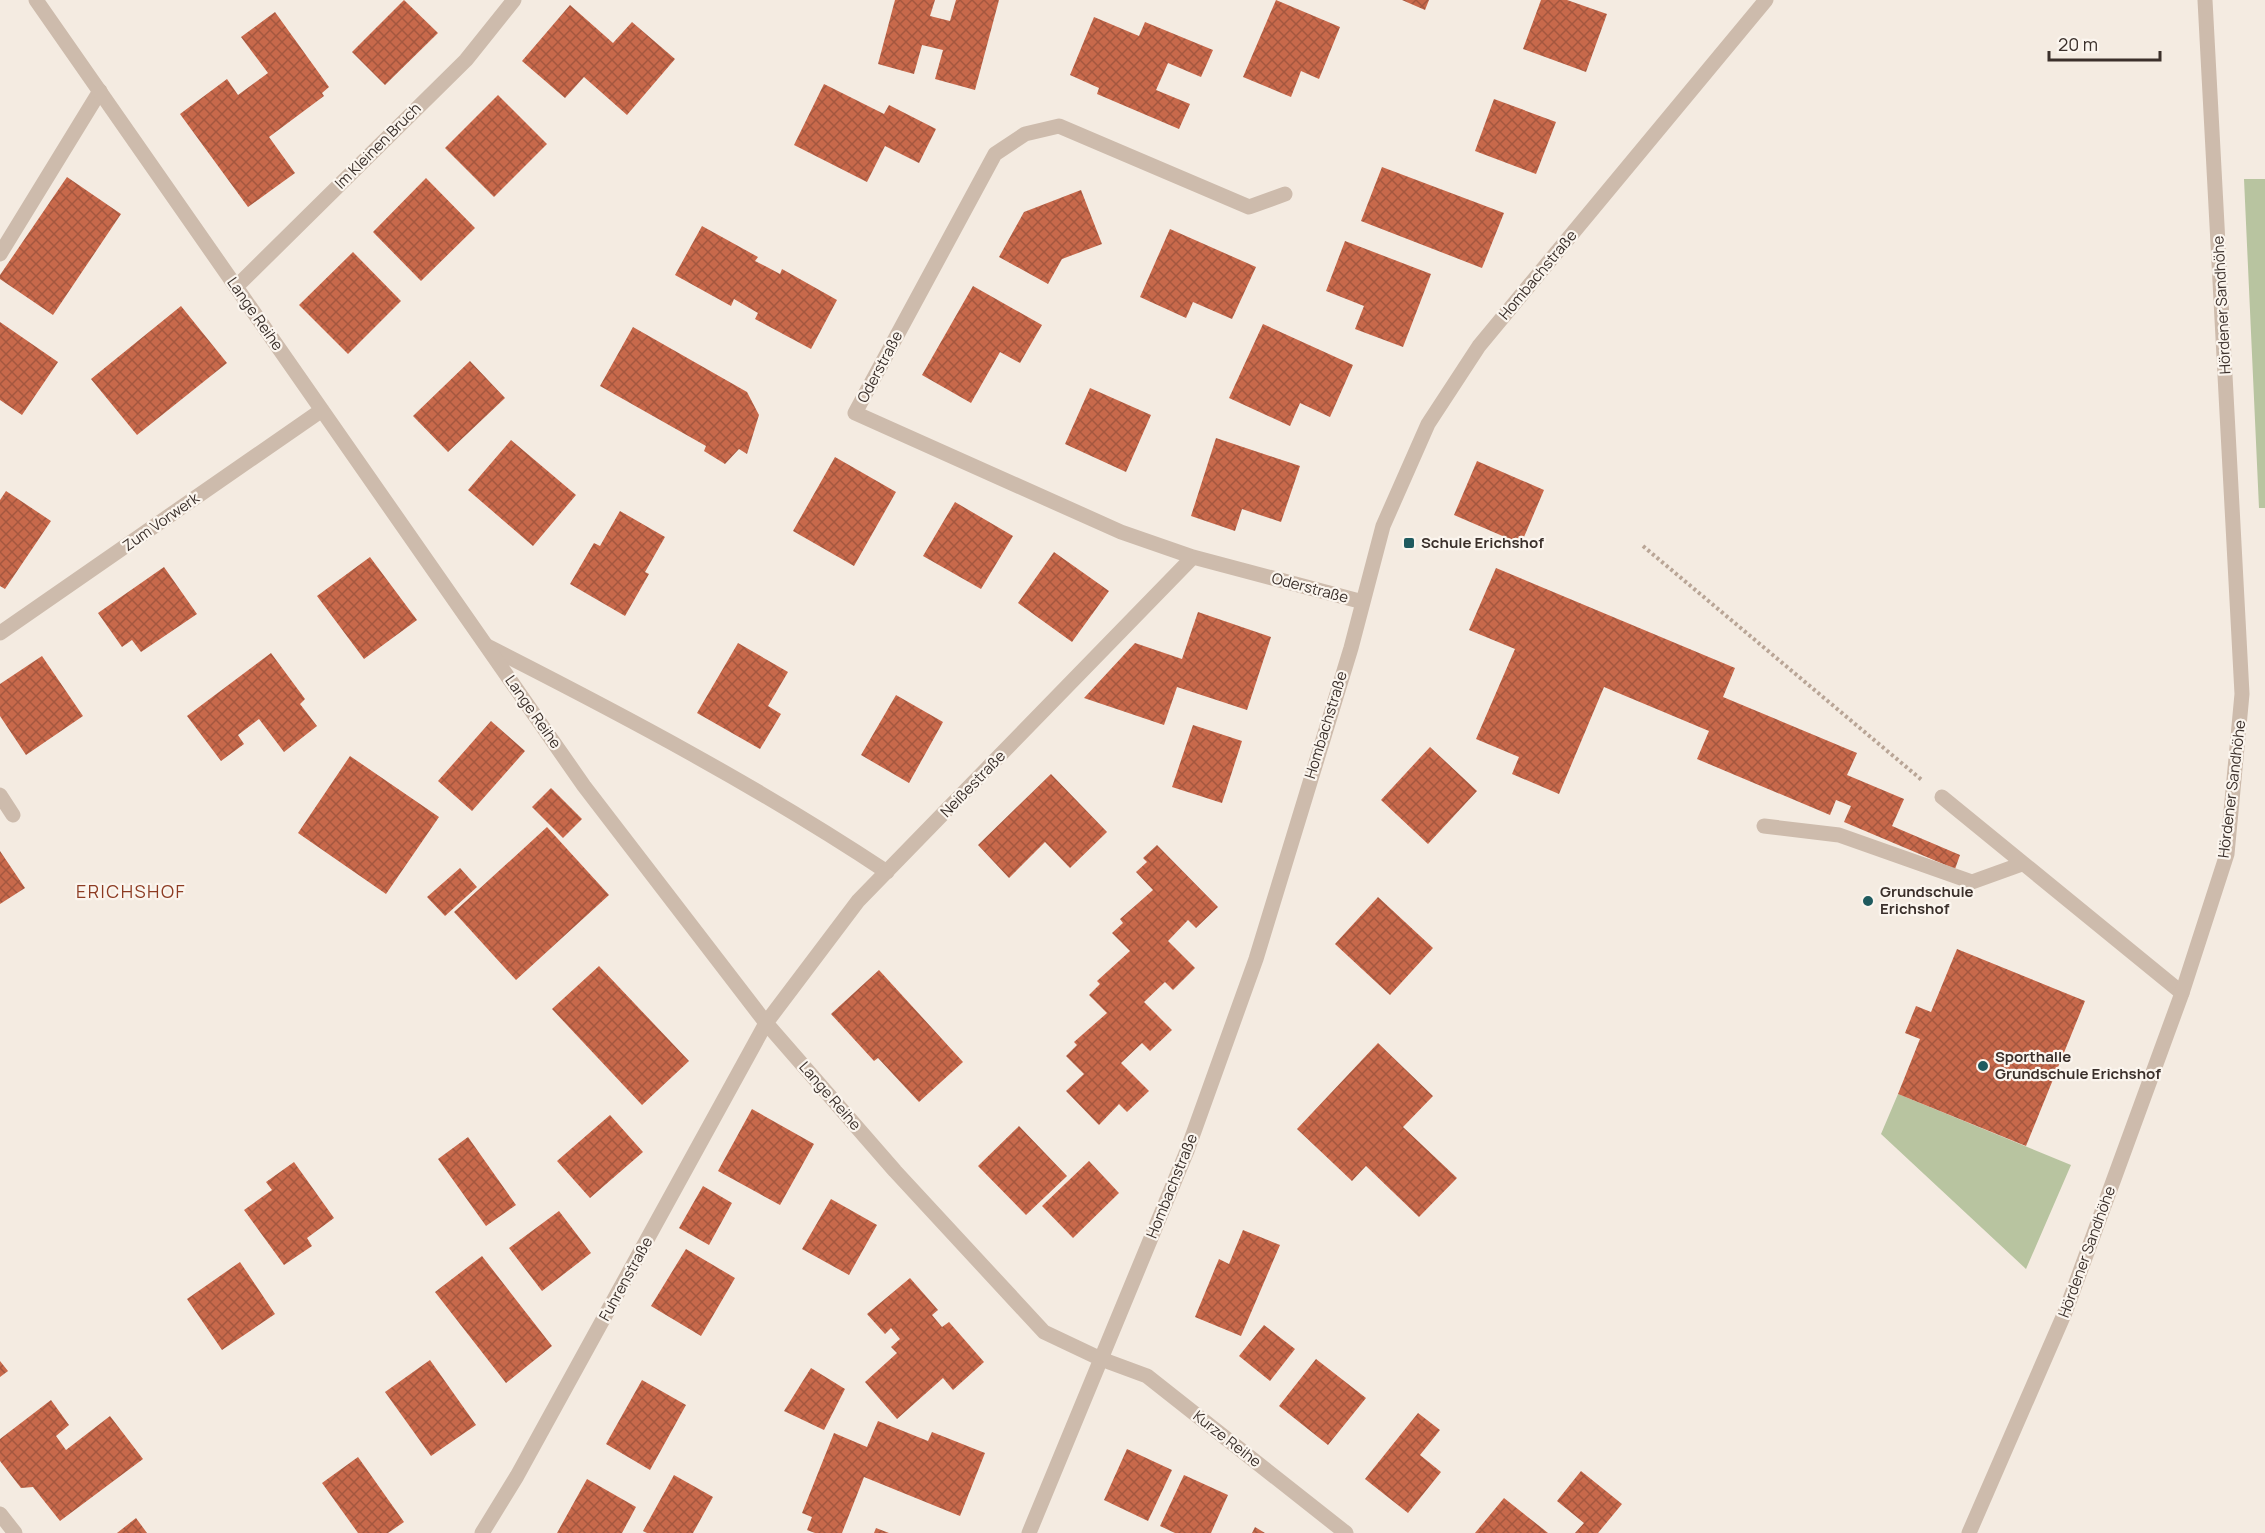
<svg xmlns="http://www.w3.org/2000/svg" width="2265" height="1533" font-family="Manrope,sans-serif">
  <style>
    .green { fill: #b8c4a0 }
    .building { fill: url(#building-cross-hatch) }
    .lines { fill: none; stroke-linecap: round; stroke-linejoin: round }
    .path { stroke: #b9a596; stroke-width: 4; stroke-dasharray: 3 3; stroke-linecap: butt }
    .lane { stroke: #cdbbac; stroke-width: 15 }
    .street { stroke: #cdbbac; stroke-width: 15 }
    .poi-dot { fill: #1f5a5e; stroke: #fbf5ee; stroke-width: 2 }
    .labels { text-anchor: middle; stroke-width: 4.5; stroke-linejoin: round; paint-order: stroke }
    .street-label { font-size: 15px; fill: #3b302b; stroke: #fbf5ee }
    .poi-label { font-size: 15px; font-weight: bold; fill: #3b302b; stroke: #fbf5ee; text-anchor: start }
    .quarter-label { font-size: 18px; letter-spacing: 1.5px; fill: #8c3b22; stroke: #fbf5ee }
  </style>
  <defs>
    <pattern id="building-cross-hatch" width="8" height="8" patternUnits="userSpaceOnUse" patternTransform="scale(1.5)"><rect width="8" height="8" fill="#c8694b"/><path d="M0 0l8 8M0 8l8-8" fill="none" stroke="#a4573f"/></pattern>
  </defs>
  <rect width="100%" height="100%" fill="#f4ebe1"/>
  <path class="green" d="M 2244,179 L 2265,179 L 2265,508 L 2259,508 Z
    M 1898,1094 L 2071,1165 L 2026,1269 L 1881,1134 Z"/>
  <path class="building" d="M 404,0 L 438,33 L 385,85 L 352,52 Z
    M 895,0 L 935,0 L 930,16 L 950,21 L 956,0 L 999,0 L 975,90 L 935,79 L 943,50 L 922,45 L 914,74 L 878,64 Z
    M 1276,0 L 1340,27 L 1319,79 L 1301,71 L 1291,97 L 1243,77 Z
    M 1402,0 L 1429,0 L 1425,10 Z
    M 1541,0 L 1567,0 L 1607,14 L 1586,72 L 1523,49 Z
    M 570,5 L 613,43 L 632,22 L 675,59 L 627,115 L 584,77 L 565,98 L 522,61 Z
    M 275,12 L 329,87 L 322,93 L 324,96 L 269,137 L 295,173 L 248,207 L 180,114 L 227,79 L 238,95 L 268,73 L 241,37 Z
    M 1094,17 L 1139,36 L 1145,22 L 1213,50 L 1201,77 L 1168,63 L 1156,90 L 1190,104 L 1179,129 L 1097,94 L 1099,88 L 1070,75 Z
    M 824,84 L 884,114 L 889,105 L 936,129 L 919,163 L 885,146 L 867,182 L 794,145 Z
    M 498,95 L 547,144 L 494,197 L 445,148 Z
    M 1494,99 L 1556,122 L 1536,174 L 1475,151 Z
    M 1382,167 L 1504,213 L 1482,268 L 1361,221 Z
    M 67,177 L 121,214 L 53,315 L 0,279 L 0,275 Z
    M 426,178 L 475,228 L 421,281 L 373,232 Z
    M 1081,190 L 1102,244 L 1062,259 L 1048,284 L 999,257 L 1024,212 Z
    M 702,226 L 758,257 L 755,261 L 767,267 L 780,274 L 782,269 L 837,300 L 811,349 L 755,319 L 758,313 L 734,299 L 731,306 L 675,275 Z
    M 1170,229 L 1256,267 L 1232,319 L 1193,302 L 1186,318 L 1140,297 Z
    M 1345,241 L 1431,274 L 1403,347 L 1355,329 L 1364,306 L 1326,291 Z
    M 353,252 L 401,301 L 348,354 L 299,305 Z
    M 973,286 L 1042,325 L 1020,363 L 1000,352 L 971,403 L 922,375 Z
    M 181,306 L 227,363 L 137,435 L 91,379 Z
    M 0,322 L 58,362 L 22,415 L 0,400 Z
    M 1263,324 L 1353,365 L 1330,417 L 1300,403 L 1290,426 L 1229,398 Z
    M 633,327 L 747,392 L 759,415 L 747,454 L 739,449 L 725,464 L 704,451 L 706,446 L 600,386 Z
    M 470,361 L 505,398 L 448,452 L 413,416 Z
    M 1090,388 L 1151,415 L 1126,472 L 1065,444 Z
    M 1216,438 L 1300,466 L 1281,522 L 1242,509 L 1235,531 L 1191,516 Z
    M 511,440 L 576,495 L 533,546 L 468,490 Z
    M 835,457 L 896,492 L 854,566 L 793,531 Z
    M 1477,461 L 1544,490 L 1521,544 L 1454,515 Z
    M 6,491 L 51,521 L 5,589 L 0,586 L 0,500 Z
    M 955,502 L 1013,536 L 981,589 L 923,556 Z
    M 620,511 L 665,537 L 645,572 L 649,574 L 625,616 L 570,584 L 594,543 L 600,546 Z
    M 1054,552 L 1109,591 L 1072,642 L 1018,603 Z
    M 370,557 L 417,620 L 364,659 L 317,596 Z
    M 164,567 L 197,614 L 141,652 L 132,640 L 122,647 L 98,613 Z
    M 1496,568 L 1735,668 L 1723,697 L 1857,753 L 1847,775 L 1904,799 L 1892,826 L 1960,855 L 1955,869 L 1844,822 L 1851,806 L 1836,800 L 1830,815 L 1697,759 L 1709,731 L 1604,687 L 1559,794 L 1512,774 L 1519,757 L 1476,739 L 1515,649 L 1469,630 Z
    M 1198,612 L 1271,637 L 1247,710 L 1177,687 L 1164,725 L 1084,698 L 1135,643 L 1182,659 Z
    M 738,643 L 788,672 L 768,706 L 781,714 L 760,749 L 697,713 Z
    M 271,653 L 305,699 L 300,704 L 317,726 L 284,752 L 259,719 L 238,735 L 244,744 L 221,761 L 187,716 Z
    M 42,656 L 83,716 L 26,755 L 0,716 L 0,684 Z
    M 896,695 L 943,722 L 909,783 L 861,755 Z
    M 491,721 L 525,751 L 472,811 L 438,781 Z
    M 1193,725 L 1242,741 L 1222,803 L 1172,787 Z
    M 1430,747 L 1477,791 L 1428,844 L 1381,800 Z
    M 350,756 L 439,817 L 386,894 L 298,833 Z
    M 1051,774 L 1107,832 L 1070,868 L 1045,842 L 1009,878 L 978,845 Z
    M 551,788 L 582,819 L 563,838 L 532,807 Z
    M 547,827 L 609,895 L 516,980 L 454,912 Z
    M 1157,845 L 1218,907 L 1196,928 L 1188,920 L 1168,941 L 1195,968 L 1173,990 L 1165,982 L 1144,1002 L 1172,1030 L 1150,1051 L 1142,1043 L 1121,1063 L 1149,1091 L 1127,1112 L 1119,1104 L 1099,1125 L 1066,1091 L 1084,1074 L 1066,1056 L 1077,1045 L 1074,1042 L 1107,1013 L 1089,995 L 1100,984 L 1097,981 L 1130,951 L 1112,933 L 1123,923 L 1120,919 L 1153,890 L 1136,872 L 1147,862 L 1143,858 Z
    M 0,851 L 25,888 L 0,904 Z
    M 460,868 L 477,887 L 445,916 L 427,897 Z
    M 1378,897 L 1433,948 L 1390,995 L 1335,944 Z
    M 1957,949 L 2085,1001 L 2026,1146 L 1898,1094 L 1920,1039 L 1905,1033 L 1916,1006 L 1931,1012 Z
    M 599,966 L 689,1061 L 642,1105 L 552,1009 Z
    M 879,970 L 963,1062 L 919,1102 L 878,1058 L 874,1061 L 831,1014 Z
    M 1378,1043 L 1433,1096 L 1403,1127 L 1457,1178 L 1419,1217 L 1366,1166 L 1352,1181 L 1297,1129 Z
    M 752,1109 L 814,1144 L 780,1205 L 718,1171 Z
    M 610,1115 L 643,1152 L 590,1198 L 557,1161 Z
    M 1019,1126 L 1067,1176 L 1026,1215 L 978,1166 Z
    M 468,1137 L 516,1205 L 486,1226 L 438,1159 Z
    M 1089,1161 L 1119,1193 L 1073,1238 L 1042,1206 Z
    M 294,1162 L 334,1218 L 307,1238 L 312,1246 L 284,1265 L 244,1210 L 272,1190 L 266,1182 Z
    M 703,1186 L 732,1203 L 709,1245 L 679,1228 Z
    M 831,1199 L 877,1225 L 849,1275 L 802,1249 Z
    M 559,1211 L 591,1253 L 542,1291 L 509,1248 Z
    M 1243,1230 L 1280,1245 L 1241,1336 L 1195,1317 L 1219,1259 L 1229,1264 Z
    M 686,1249 L 735,1278 L 701,1336 L 651,1306 Z
    M 482,1256 L 552,1346 L 506,1383 L 435,1292 Z
    M 240,1262 L 275,1314 L 222,1350 L 187,1299 Z
    M 910,1278 L 938,1310 L 932,1315 L 942,1327 L 949,1322 L 984,1362 L 953,1390 L 943,1378 L 897,1419 L 865,1382 L 897,1353 L 891,1347 L 900,1339 L 891,1328 L 885,1334 L 867,1314 Z
    M 1264,1325 L 1295,1349 L 1270,1381 L 1239,1356 Z
    M 1316,1359 L 1366,1398 L 1328,1445 L 1279,1406 Z
    M 430,1360 L 476,1425 L 431,1456 L 385,1392 Z
    M 0,1361 L 8,1371 L 0,1377 Z
    M 811,1368 L 845,1389 L 824,1430 L 784,1411 Z
    M 642,1380 L 686,1405 L 650,1470 L 606,1444 Z
    M 51,1400 L 69,1425 L 56,1436 L 66,1450 L 110,1416 L 143,1459 L 60,1521 L 33,1487 L 21,1488 L 0,1461 L 0,1439 Z
    M 1418,1413 L 1440,1430 L 1420,1455 L 1441,1472 L 1408,1513 L 1365,1479 Z
    M 878,1421 L 928,1441 L 932,1432 L 985,1453 L 960,1516 L 864,1477 L 842,1533 L 815,1533 L 807,1530 L 812,1517 L 802,1513 L 834,1433 L 867,1447 Z
    M 1127,1449 L 1172,1470 L 1148,1521 L 1104,1500 Z
    M 358,1457 L 404,1522 L 388,1533 L 358,1533 L 322,1483 Z
    M 1581,1471 L 1622,1504 L 1598,1533 L 1575,1533 L 1584,1523 L 1557,1501 Z
    M 674,1475 L 713,1497 L 693,1533 L 647,1533 L 643,1531 Z
    M 1184,1475 L 1228,1495 L 1211,1533 L 1175,1533 L 1160,1526 Z
    M 587,1479 L 636,1507 L 622,1533 L 557,1533 Z
    M 1504,1498 L 1538,1525 L 1548,1533 L 1475,1533 Z
    M 136,1518 L 147,1533 L 117,1533 Z
    M 1255,1527 L 1265,1533 L 1252,1533 Z
    M 876,1528 L 889,1533 L 874,1533 Z"/>
  <g class="lines">
    <path class="path" d="M 1643,546 L 1923,781"/>
    <path class="lane" d="M 0,254 L 100,91
      M 487,646 C 623,715 759,787 887,872
      M 1942,797 L 2182,993
      M 1764,826 L 1839,835 L 1972,882 L 2022,864"/>
    <path class="street" d="M 36,0 L 584,786 L 766,1023 L 895,1171 L 1044,1332 L 1101,1359 L 1147,1376 L 1346,1533
      M 1285,194 L 1249,207 L 1059,126 L 1025,134 L 995,154 L 855,413 L 1121,532 L 1193,557 L 1363,602
      M 236,287 L 466,60 L 514,0
      M 0,633 L 322,410
      M 0,795 L 13,815
      M 0,1514 L 15,1533
      M 482,1533 L 517,1476 L 766,1023 L 858,901 L 1193,557
      M 1029,1533 L 1187,1151 L 1256,959 L 1351,648 L 1383,526 L 1428,424 L 1479,346 L 1766,0
      M 1969,1533 L 2066,1310 L 2182,993 L 2227,854 L 2242,694 L 2205,0"/>
  </g>
  <g class="poi-dot">
    <rect x="1403" y="537" width="12" height="12" rx="3"/>
    <circle cx="1868" cy="901" r="6"/>
    <circle cx="1983" cy="1066" r="6"/>
  </g>
  <g class="labels">
    <g class="street-label">
      <text transform="translate(378 146) rotate(-45)" y="5">Im Kleinen Bruch</text>
      <text transform="translate(1538 275) rotate(-50)" y="5">Hombachstraße</text>
      <text transform="translate(2222 305) rotate(-93)" y="5">Hördener Sandhöhe</text>
      <text transform="translate(255 314) rotate(55)" y="5">Lange Reihe</text>
      <text transform="translate(880 367) rotate(-62)" y="5">Oderstraße</text>
      <text transform="translate(161 522) rotate(-35)" y="5">Zum Vorwerk</text>
      <text transform="translate(1310 588) rotate(15)" y="5">Oderstraße</text>
      <text transform="translate(533 712) rotate(55)" y="5">Lange Reihe</text>
      <text transform="translate(1326 725) rotate(-73)" y="5">Hombachstraße</text>
      <text transform="translate(973 784) rotate(-46)" y="5">Neißestraße</text>
      <text transform="translate(2232 789) rotate(-83)" y="5">Hördener Sandhöhe</text>
      <text transform="translate(830 1096) rotate(49)" y="5">Lange Reihe</text>
      <text transform="translate(1172 1186) rotate(-68)" y="5">Hombachstraße</text>
      <text transform="translate(2087 1252) rotate(-70)" y="5">Hördener Sandhöhe</text>
      <text transform="translate(626 1279) rotate(-61)" y="5">Fuhrenstraße</text>
      <text transform="translate(1227 1439) rotate(38)" y="5">Kurze Reihe</text>
    </g>
    <g class="poi-label">
      <text x="1421" y="548">Schule Erichshof</text>
      <text x="1880" y="897">Grundschule<tspan x="1880" dy="17">Erichshof</tspan></text>
      <text x="1995" y="1062">Sporthalle<tspan x="1995" dy="17">Grundschule Erichshof</tspan></text>
    </g>
    <g class="quarter-label">
      <text x="131" y="898">ERICHSHOF</text>
    </g>
  </g>
  <path d="M2049 51v9h111v-9" fill="none" stroke="#3b302b" stroke-width="3"/>
  <text x="2058" y="51" font-size="18" fill="#3b302b" stroke="#fbf5ee" stroke-width="4.5" paint-order="stroke">20 m</text>
</svg>
